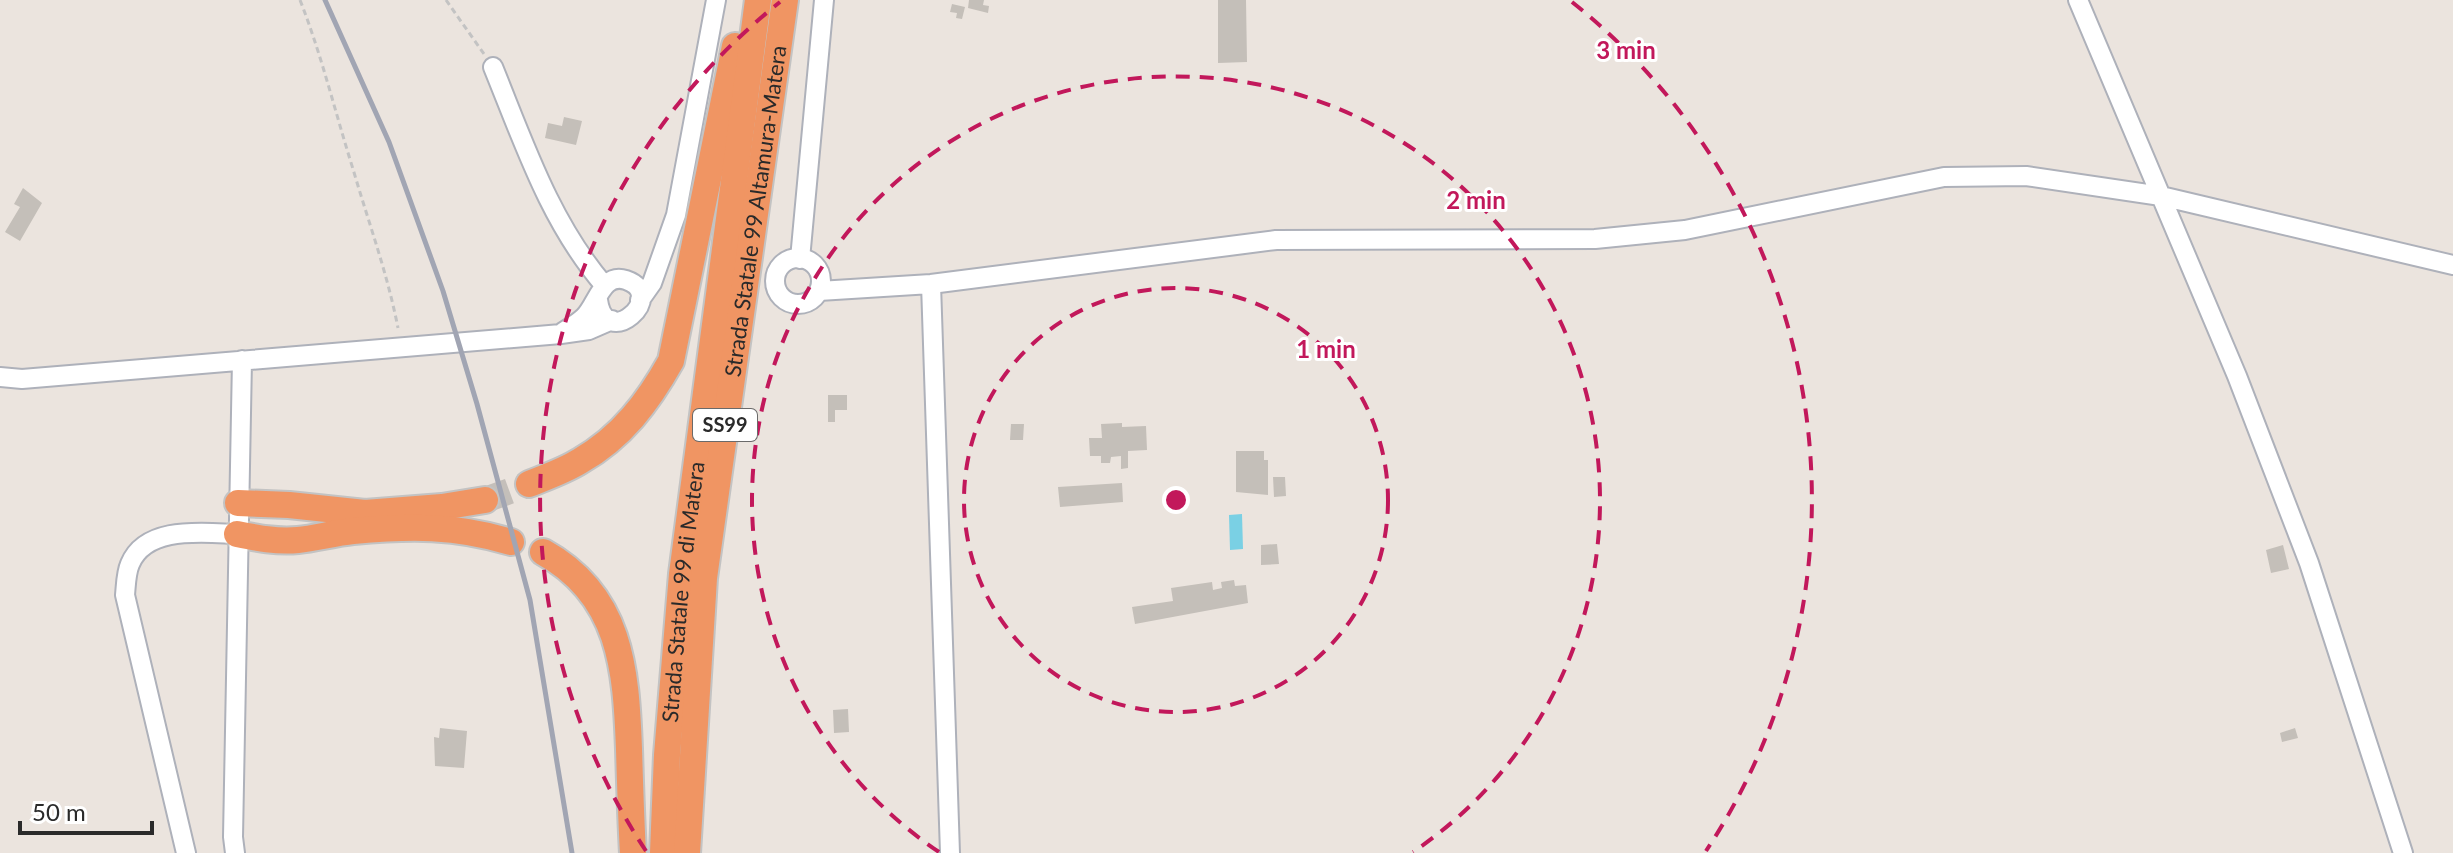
<svg xmlns="http://www.w3.org/2000/svg" width="2453" height="853" font-family="Lato,sans-serif">
  <style>
    .water { fill: #7ad0e4 }
    .building { fill: #c4bfb9 }
    .lines { fill: none; stroke-linecap: round; stroke-linejoin: round }
    .highway-tunnel { stroke: #c4bfba; stroke-width: 26; stroke-dasharray: 26 13; stroke-linecap: butt }
    .minor-casing { stroke: #aeb1ba; stroke-width: 22 }
    .highway-casing { stroke: #c3c3c3; stroke-width: 30 }
    .path { stroke: #c3c3c3; stroke-width: 3; stroke-dasharray: 6 4; stroke-linecap: butt }
    .minor { stroke: #fff; stroke-width: 18 }
    .highway { stroke: #f09563; stroke-width: 26 }
    .rail { stroke: #a1a5b3; stroke-width: 5 }
    .ring { fill: none; stroke: #c2185b; stroke-width: 4; stroke-dasharray: 14 10 }
    .labels { text-anchor: middle; stroke-width: 6; stroke-linejoin: round; paint-order: stroke }
    .shield { fill: #fff; stroke: #6a6a6a; stroke-width: 2 }
    .shield-label { font-size: 20px; font-weight: bold; fill: #2a2a2a }
    .street-label { font-size: 22px; fill: #2a2a2a; stroke: #fff }
    .centre { fill: #c2185b; stroke: #fff; stroke-width: 4 }
    .ring-label { font-size: 24px; text-anchor: middle; font-weight: bold; fill: #c2185b; stroke: #fff; stroke-width: 6; stroke-linejoin: round; paint-order: stroke }
  </style>
  <rect width="100%" height="100%" fill="#ebe4de"/>
  <path class="water" d="M 1242,514 L 1243,549 L 1230,550 L 1229,515 Z"/>
  <path class="building" d="M 969,0 L 984,0 L 983,5 L 989,6 L 988,13 L 968,8 Z
    M 1218,0 L 1246,0 L 1247,62 L 1218,63 Z
    M 952,4 L 965,7 L 962,19 L 956,18 L 957,13 L 950,12 Z
    M 564,117 L 582,121 L 576,145 L 545,138 L 548,123 L 562,126 Z
    M 23,188 L 42,203 L 20,241 L 5,232 L 20,207 L 14,204 Z
    M 828,395 L 847,395 L 847,410 L 835,410 L 835,422 L 828,422 Z
    M 1122,423 L 1122,427 L 1146,426 L 1147,450 L 1128,451 L 1128,468 L 1121,469 L 1121,456 L 1111,457 L 1110,463 L 1101,463 L 1101,456 L 1090,456 L 1089,438 L 1102,438 L 1101,424 Z
    M 1011,424 L 1024,424 L 1023,440 L 1010,440 Z
    M 1236,451 L 1264,451 L 1264,460 L 1268,460 L 1268,495 L 1236,492 Z
    M 1273,477 L 1285,477 L 1286,496 L 1274,497 Z
    M 1122,483 L 1123,502 L 1060,507 L 1058,487 Z
    M 1277,544 L 1279,564 L 1261,565 L 1261,545 Z
    M 2283,545 L 2289,569 L 2271,573 L 2266,550 Z
    M 1234,580 L 1235,586 L 1246,585 L 1248,603 L 1135,624 L 1132,607 L 1173,601 L 1171,588 L 1212,582 L 1213,590 L 1222,588 L 1221,582 Z
    M 848,709 L 849,732 L 834,733 L 833,710 Z
    M 440,728 L 467,731 L 464,768 L 435,766 L 434,737 L 439,738 Z
    M 2295,728 L 2298,738 L 2282,742 L 2280,733 Z"/>
  <g class="lines">
    <path class="highway-tunnel" d="M 485,500 L 529,484"/>
    <defs>
      <path id="minor" d="M 2078,0 L 2237,376 L 2309,563 L 2403,853
        M 493,67 C 524,143 550,222 604,285
        M775 281a23 23 0 1 1 46 0a23 23 0 1 1-46 0Z
        M 800,259 L 824,0
        M 931,284 L 950,853
        M 819,291 L 931,284 L 1276,240 L 1595,239 L 1685,230 L 1944,177 L 2026,176 L 2161,196 L 2453,265
        M 640,300 L 652,283 L 676,215 L 716,0
        M 563,332 C 570,327 578,323 584,317 C 597,305 602,272 626,280 C 670,295 605,353 598,300
        M 0,377 L 22,379 L 561,334 L 589,330 L 612,320
        M 186,853 L 125,595 C 126,585 126,573 130,564 C 146,525 203,533 237,534
        M 235,853 L 233,837 L 242,360"/>
      <g id="highway">
        <path d="M 529,484 C 546,477 564,471 580,461 C 622,437 648,402 671,361 L 735,46"/>
        <path d="M 238,503 L 289,505 L 365,513 L 442,507 L 485,500"/>
        <path d="M 237,534 C 257,538 277,542 298,540 C 316,538 334,533 353,531 C 410,526 455,525 511,542"/>
        <path d="M 543,552 C 621,595 626,669 629,749 C 630,783 631,818 633,853"/>
        <path id="s1" d="M 663,853 L 667,755 L 682,574 L 758,0"/>
        <path id="s2" d="M 687,853 L 704,578 L 785,0"/>
      </g>
    </defs>
    <use href="#minor" class="minor-casing"/>
    <use href="#highway" class="highway-casing"/>
    <path class="path" d="M 300,0 C 322,56 335,112 353,169 C 369,224 387,272 398,328
      M 446,0 L 484,54"/>
    <use href="#minor" class="minor"/>
    <use href="#highway" class="highway"/>
    <path class="rail" d="M 325,0 L 389,142 L 443,291 L 477,404 L 530,600 L 572,853"/>
  </g>
  <g class="ring">
    <circle cx="1176" cy="500" r="212"/>
    <path d="M939 852A424 424 0 1 1 1413 852"/>
    <path d="M646 851A636 636 0 0 1 780 2M1572 2A636 636 0 0 1 1706 851"/>
  </g>
  <g class="labels">
    <rect class="shield" x="693" y="409" width="64" height="32" rx="6"/>
    <g class="shield-label">
      <text x="725" y="432">SS99</text>
    </g>
    <g class="street-label">
      <text dy="8" stroke="none"><textPath href="#s2" startOffset="646">Strada Statale 99 Altamura-Matera</textPath></text>
      <text dy="8" stroke="none"><textPath href="#s1" startOffset="262">Strada Statale 99 di Matera</textPath></text>
    </g>
  </g>
  <circle cx="1176" cy="500" r="12" class="centre"/>
  <g class="ring-label">
    <text x="1626" y="59">3 min</text>
    <text x="1476" y="209">2 min</text>
    <text x="1326" y="358">1 min</text>
  </g>
  <path d="M20 821v12h132v-12" fill="none" stroke="#2a2a2a" stroke-width="4"/>
  <text x="32" y="821" font-size="24" fill="#2a2a2a" stroke="#ffffff" stroke-width="6" paint-order="stroke">50 m</text>
</svg>
